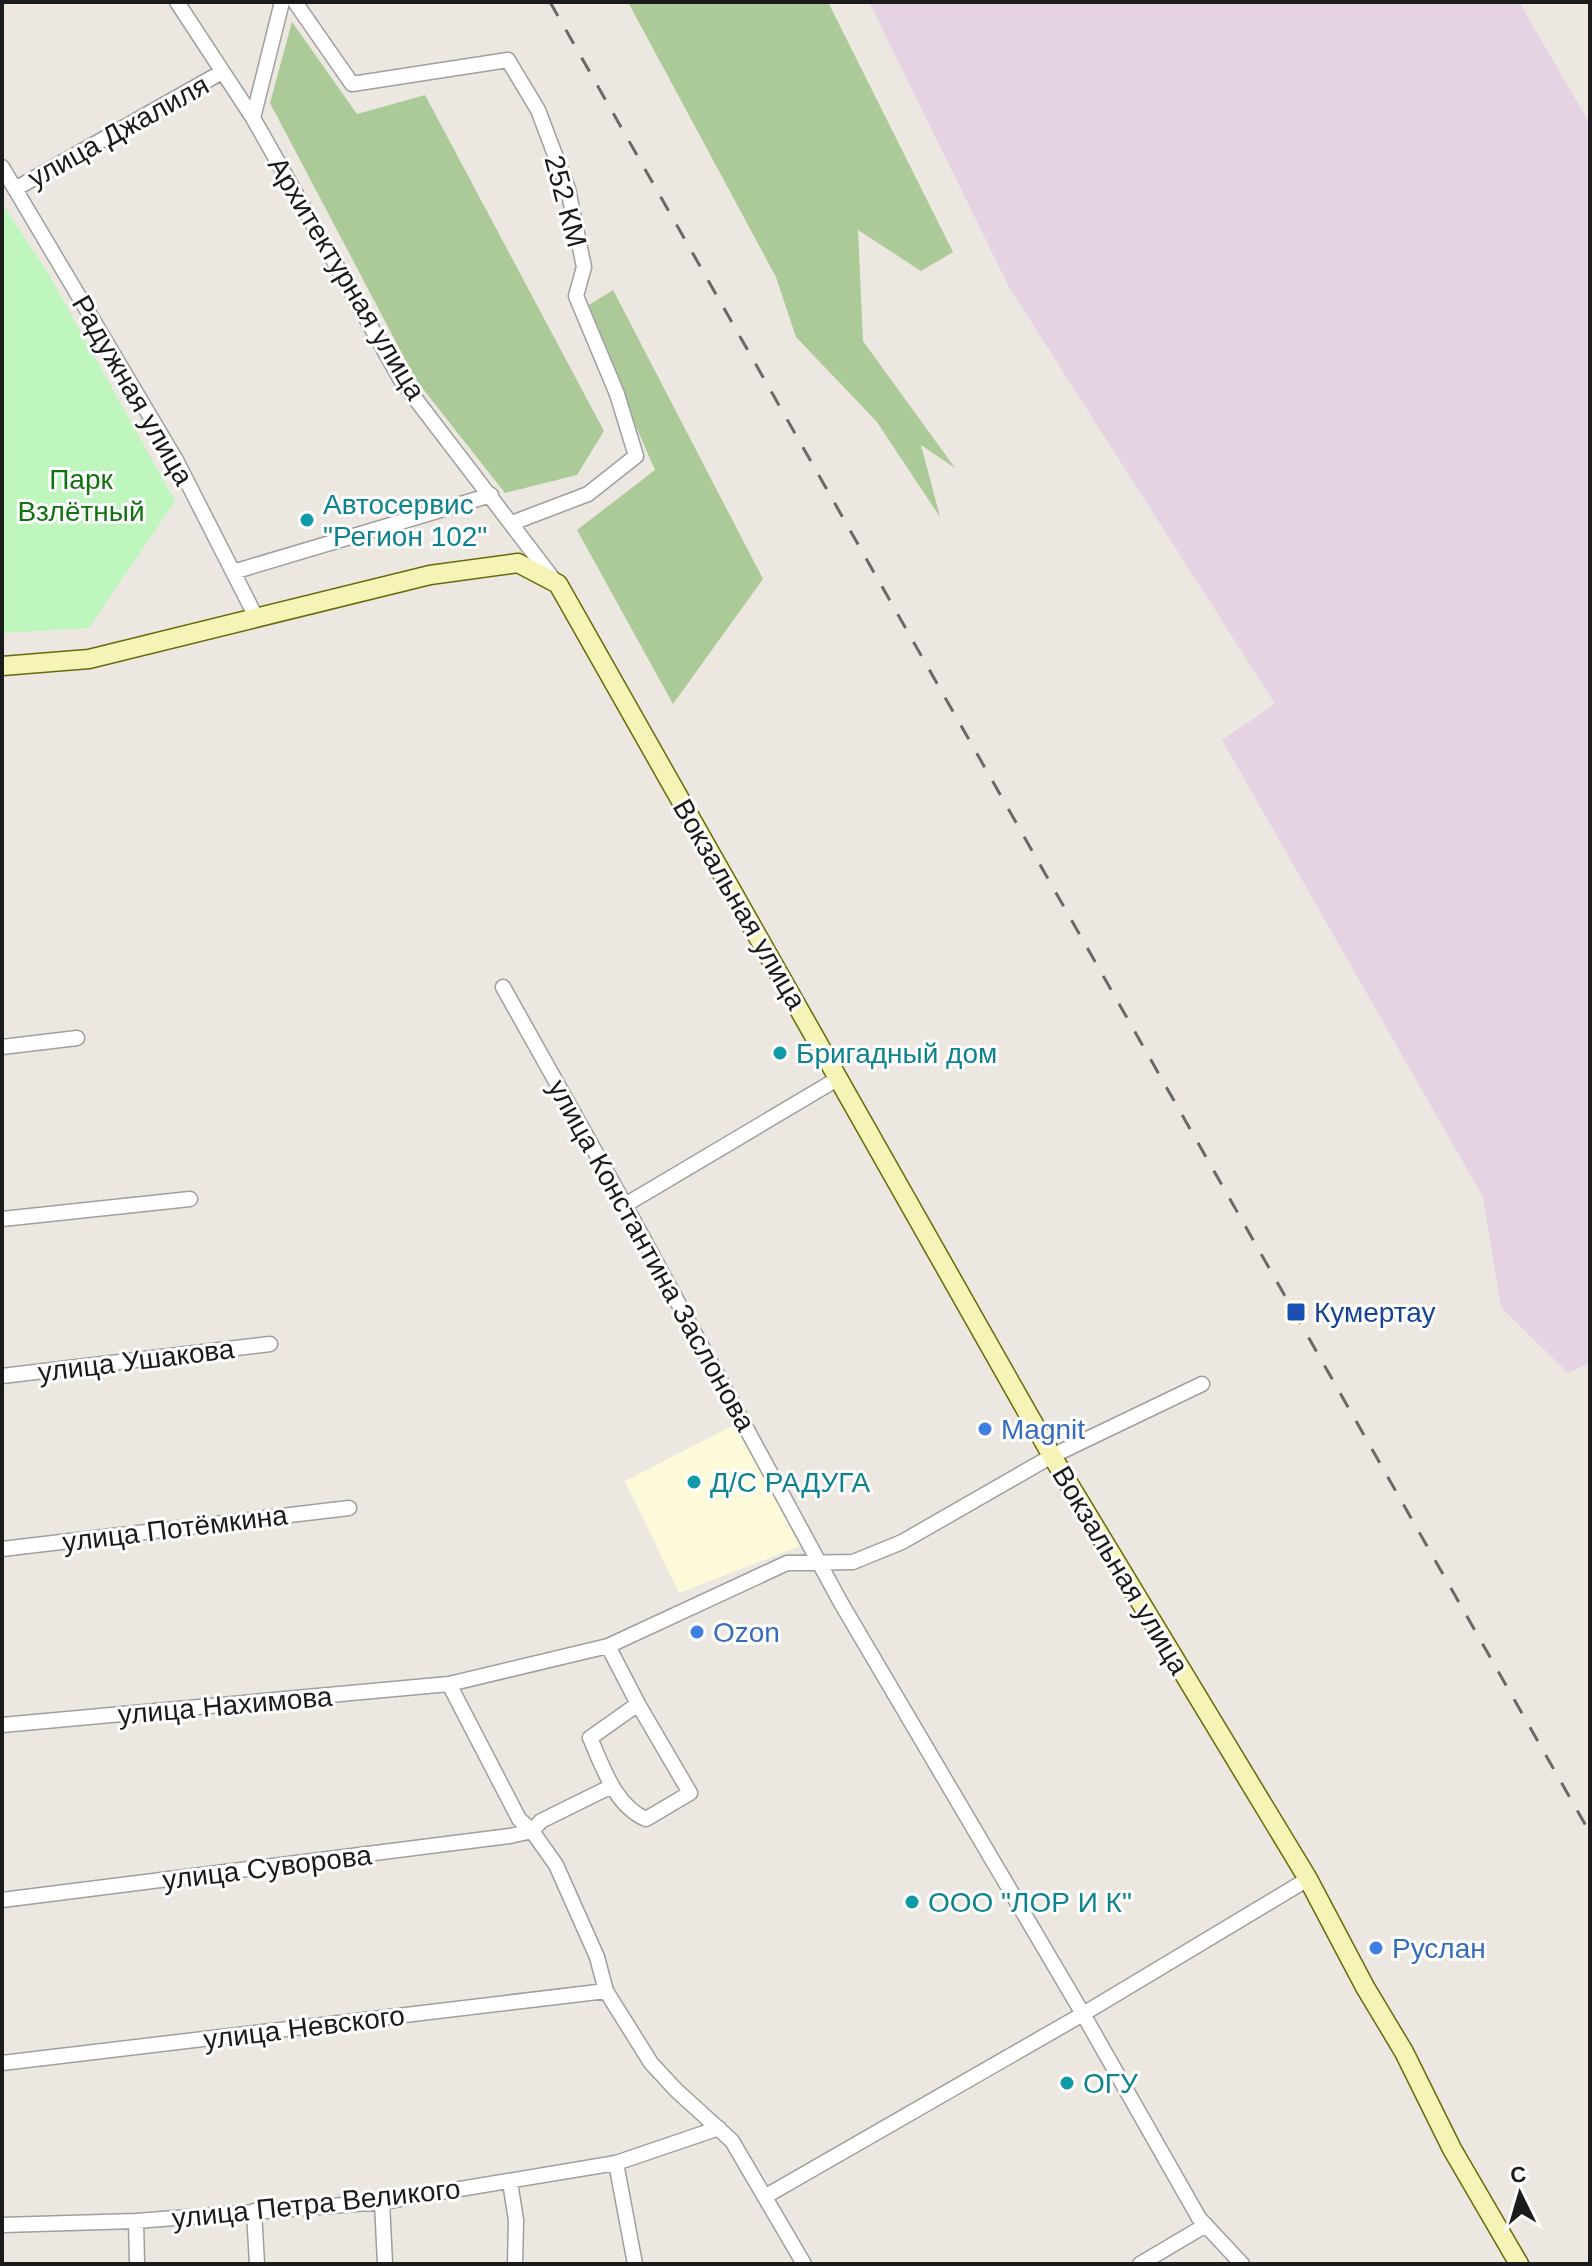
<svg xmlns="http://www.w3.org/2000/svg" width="1592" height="2266" font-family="Helvetica,sans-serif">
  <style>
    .industrial { fill: #e5d3e3 }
    .education { fill: #fdfad9 }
    .forest { fill: #abca97 }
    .park { fill: #bff6be }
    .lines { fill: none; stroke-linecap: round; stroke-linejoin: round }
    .street-casing { stroke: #9f9f9f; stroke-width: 17 }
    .secondary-casing { stroke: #686a0a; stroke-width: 21 }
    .street { stroke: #fff; stroke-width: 14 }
    .secondary { stroke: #f5f3b6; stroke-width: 18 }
    .rail { stroke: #696969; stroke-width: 3; stroke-dasharray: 16 16; stroke-linecap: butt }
    .culture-dot { fill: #0f9aa8; stroke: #fff; stroke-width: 3 }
    .transit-dot { fill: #1a4fb4; stroke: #fff; stroke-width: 3 }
    .shop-dot { fill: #3f7fe0; stroke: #fff; stroke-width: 3 }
    .labels { text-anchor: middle; stroke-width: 6; stroke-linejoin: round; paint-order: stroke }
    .street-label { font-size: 28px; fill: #1b1b1b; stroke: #fff }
    .park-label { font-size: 28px; fill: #117210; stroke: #fff }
    .culture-label { font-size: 28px; fill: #0d838f; stroke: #fff; text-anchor: start }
    .transit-label { font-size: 28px; fill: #164399; stroke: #fff; text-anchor: start }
    .shop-label { font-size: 28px; fill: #366cbe; stroke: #fff; text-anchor: start }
  </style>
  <rect width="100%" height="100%" fill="#ece7e1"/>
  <path class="industrial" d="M 869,2 L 1519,2 L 1590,124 L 1590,1363 L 1568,1373 L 1501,1307 L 1483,1197 L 1222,740 L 1275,704 L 1009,287 Z"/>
  <path class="education" d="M 736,1424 L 803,1545 L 679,1593 L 625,1481 Z"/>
  <path class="forest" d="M 628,2 L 828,2 L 953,252 L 921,271 L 858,230 L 863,341 L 955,468 L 921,445 L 940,517 L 877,422 L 796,337 L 776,277 Z
    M 292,22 L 357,114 L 425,95 L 604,431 L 577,475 L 505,493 L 416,380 L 270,103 Z
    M 613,290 L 763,579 L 673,704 L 577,530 L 655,470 L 584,308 Z"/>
  <path class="park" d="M 2,203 L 49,275 L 175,501 L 89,628 L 2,633 Z"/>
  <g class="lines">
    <defs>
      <path id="street" d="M 177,2 L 253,118 L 401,380 L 554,580
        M 295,2 L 352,84 L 508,60 L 538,110 L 568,189 L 584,267 L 576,296 L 617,394 L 636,456 L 588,494 L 512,523
        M 253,118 L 282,2
        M 2,167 L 176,460 L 256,617
        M 15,189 L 222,72
        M 233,572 L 491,495
        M 503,987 L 625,1205 L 841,1603 L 1083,2014 L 1199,2218 L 1242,2264
        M 2,1047 L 77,1038
        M 625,1205 L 839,1078
        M 2,1219 L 190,1199
        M 2,1376 L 270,1344
        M 2,1549 L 349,1508
        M 608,1646 L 638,1704 L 690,1793 L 646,1819 C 615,1806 603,1767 590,1738 L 638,1704
        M 449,1684 L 519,1819 L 532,1831 L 556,1865 L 597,1957 L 606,1991 L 651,2063 L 676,2090 L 732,2141 L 804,2264
        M 2,1725 L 449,1684 L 608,1646 L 787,1563 L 853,1562 L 902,1542 L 1052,1456 L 1202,1384
        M 2,1900 L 510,1836 L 532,1831 L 541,1821 L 612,1786
        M 2,2063 L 606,1991
        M 616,2163 L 635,2264
        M 510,2182 L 516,2220 L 515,2264
        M 766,2196 L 1083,2014 L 1308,1879
        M 382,2202 L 385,2264
        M 254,2211 L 257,2264
        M 136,2221 L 137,2264
        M 2,2225 L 136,2221 L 382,2202 L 616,2163 L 719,2128
        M 1140,2264 L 1206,2225"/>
      <path id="secondary" d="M 2,666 L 89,659 L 430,575 L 518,563 L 558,584 L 1052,1456 L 1308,1879 L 1365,1987 L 1404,2052 L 1452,2149 L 1519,2264"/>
    </defs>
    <use href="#street" class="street-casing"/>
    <use href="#secondary" class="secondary-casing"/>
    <use href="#street" class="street"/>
    <use href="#secondary" class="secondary"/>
    <path class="rail" d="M 550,2 L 1590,1833"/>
  </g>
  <g class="culture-dot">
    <circle cx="307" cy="520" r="8"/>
    <circle cx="780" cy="1053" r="8"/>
    <circle cx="694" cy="1482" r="8"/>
    <circle cx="912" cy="1902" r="8"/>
    <circle cx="1067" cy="2083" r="8"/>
  </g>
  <rect class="transit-dot" x="1286" y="1302" width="20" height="20" rx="4"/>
  <g class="shop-dot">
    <circle cx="985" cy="1429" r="8"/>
    <circle cx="697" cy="1632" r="8"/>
    <circle cx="1376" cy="1948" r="8"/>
  </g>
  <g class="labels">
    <g class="street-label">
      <text transform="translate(118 131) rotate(-29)" y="10">улица Джалиля</text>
      <text transform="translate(566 201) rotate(75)" y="10">252 КМ</text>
      <text transform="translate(347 278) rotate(59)" y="10">Архитектурная улица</text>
      <text transform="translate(133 390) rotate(60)" y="10">Радужная улица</text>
      <text transform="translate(740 904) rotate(60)" y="10">Вокзальная улица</text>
      <text transform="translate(652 1255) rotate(61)" y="10">улица Константина Заслонова</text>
      <text transform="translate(136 1360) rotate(-7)" y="10">улица Ушакова</text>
      <text transform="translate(175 1528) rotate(-7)" y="10">улица Потёмкина</text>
      <text transform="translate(1121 1570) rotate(59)" y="10">Вокзальная улица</text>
      <text transform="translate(225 1705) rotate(-5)" y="10">улица Нахимова</text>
      <text transform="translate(267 1867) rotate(-7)" y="10">улица Суворова</text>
      <text transform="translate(304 2027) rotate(-7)" y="10">улица Невского</text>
      <text transform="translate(316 2203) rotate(-6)" y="10">улица Петра Великого</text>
    </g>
    <g class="park-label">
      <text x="81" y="489">Парк<tspan x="81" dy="32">Взлётный</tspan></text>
    </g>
    <g class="culture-label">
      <text x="323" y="514">Автосервис<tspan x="323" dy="32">"Регион 102"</tspan></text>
      <text x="796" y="1063">Бригадный дом</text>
      <text x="710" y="1492">Д/С РАДУГА</text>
      <text x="928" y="1912">ООО "ЛОР И К"</text>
      <text x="1083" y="2093">ОГУ</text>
    </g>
    <g class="transit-label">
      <text x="1314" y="1322">Кумертау</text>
    </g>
    <g class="shop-label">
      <text x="1001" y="1439">Magnit</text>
      <text x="713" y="1642">Ozon</text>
      <text x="1392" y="1958">Руслан</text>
    </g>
  </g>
  <rect width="1592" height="2266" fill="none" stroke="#1b1b1b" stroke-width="8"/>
  <g transform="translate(1520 2194) rotate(355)" stroke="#ffffff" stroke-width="6" paint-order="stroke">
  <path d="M0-6L14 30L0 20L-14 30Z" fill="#1b1b1b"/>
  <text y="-12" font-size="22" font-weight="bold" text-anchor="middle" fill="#1b1b1b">С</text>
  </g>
</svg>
